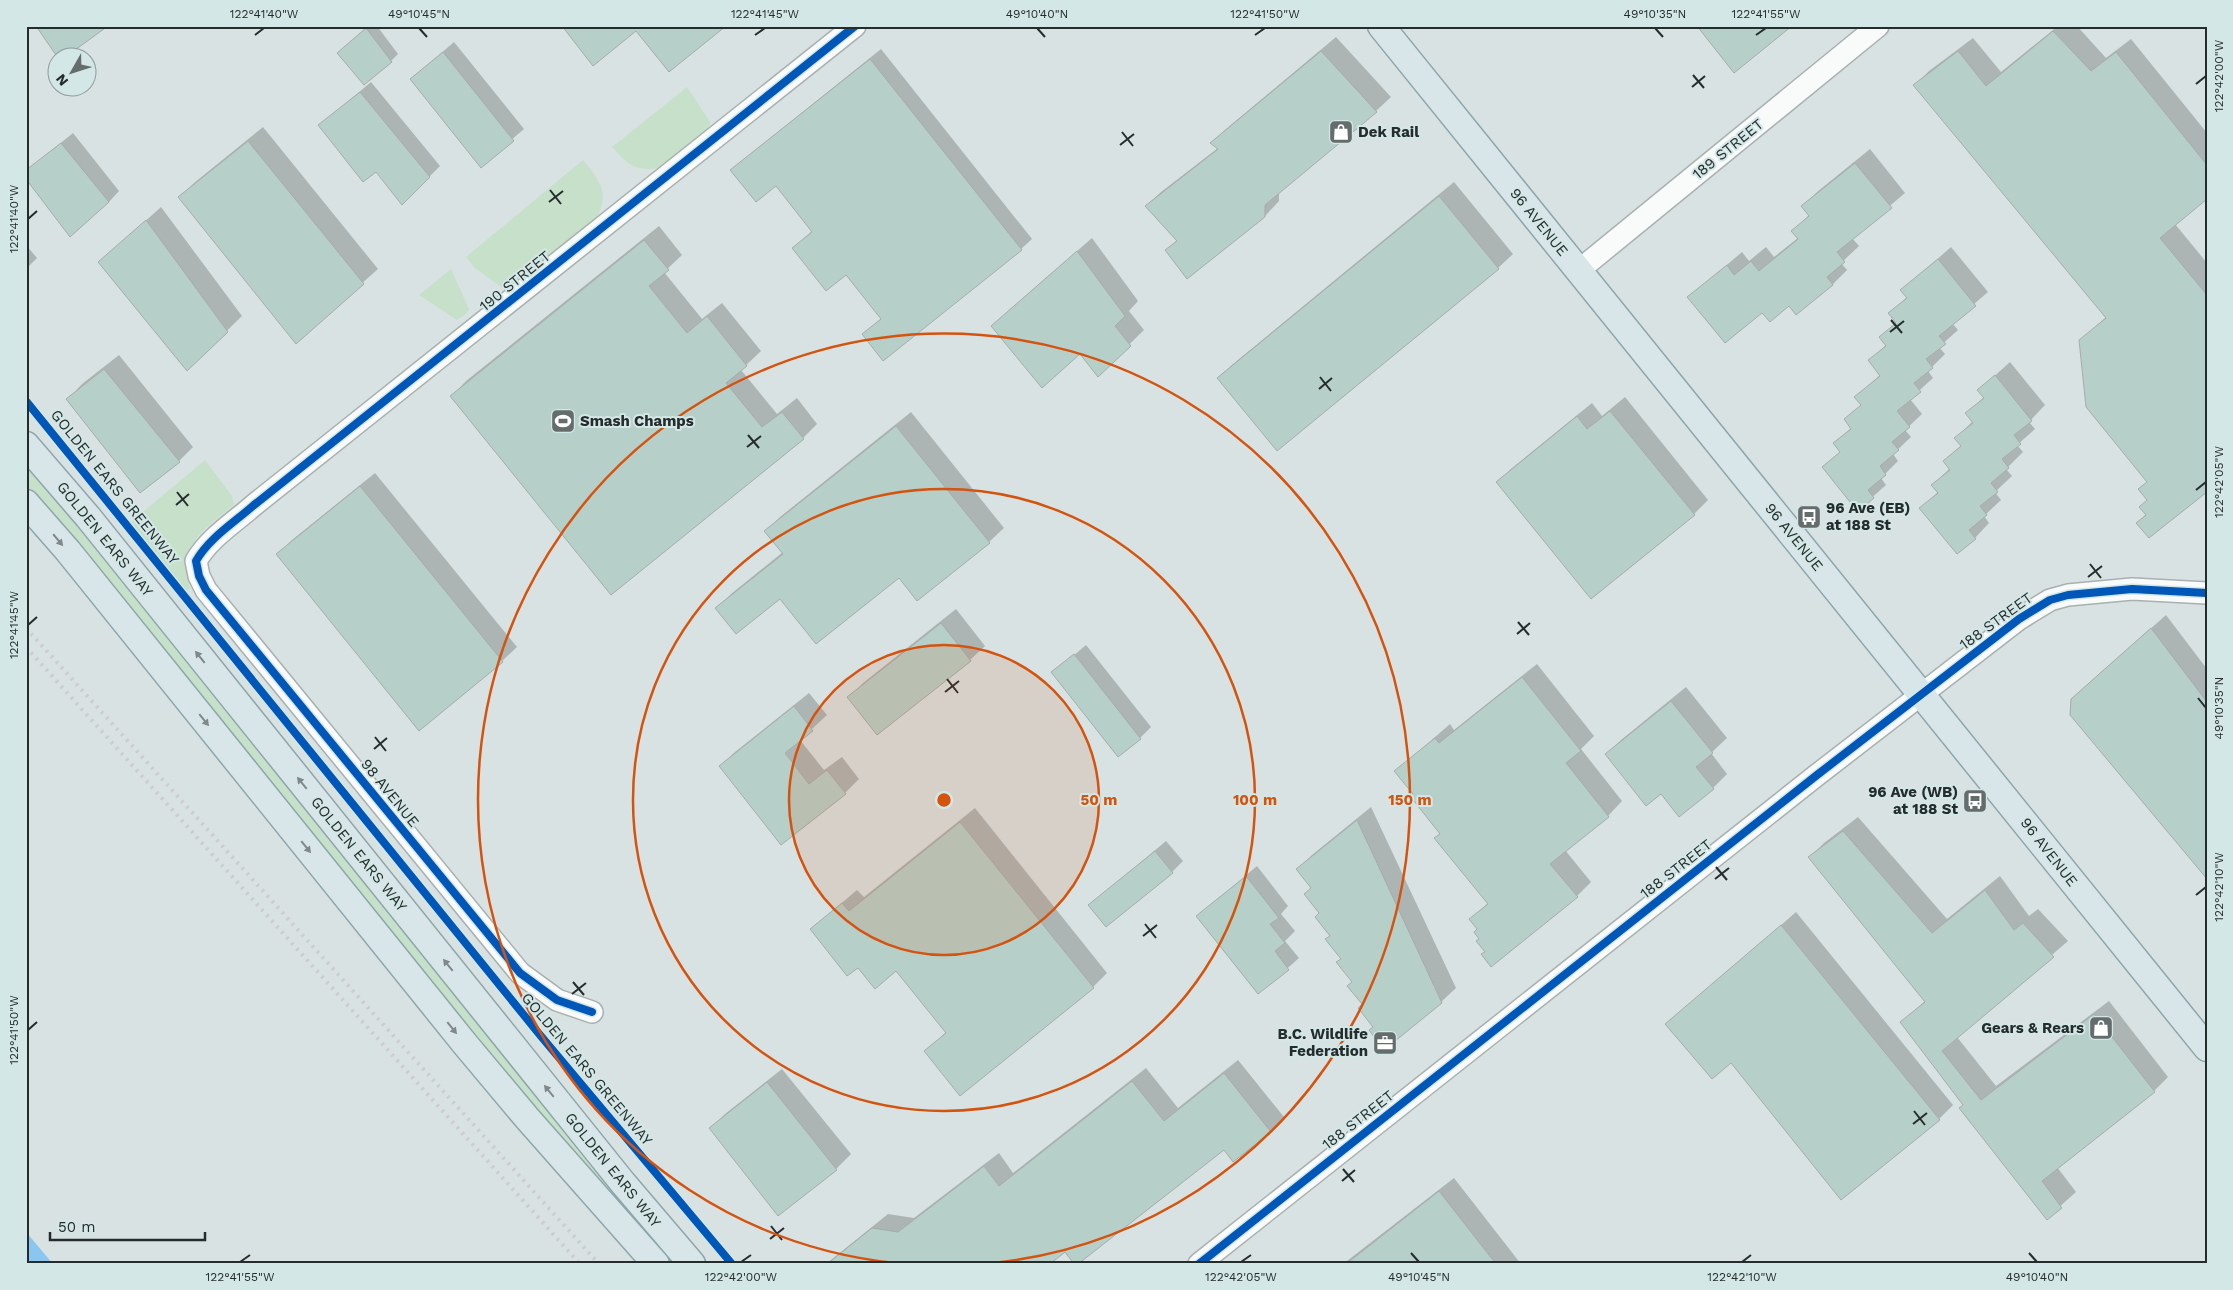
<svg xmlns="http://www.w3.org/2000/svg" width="2233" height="1290" font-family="'Work Sans',sans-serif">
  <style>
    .green { fill: #c7e0c9 }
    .water { fill: #8bc6f0 }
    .shadow { fill: #0003 }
    .building { fill: #b6cfc8; stroke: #a5adab }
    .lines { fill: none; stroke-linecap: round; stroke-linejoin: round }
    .minor-casing { stroke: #a8b0b0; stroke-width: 24 }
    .major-casing { stroke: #8ca6aa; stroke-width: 29 }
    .minor { stroke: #f9fbfb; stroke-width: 21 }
    .major { stroke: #d9e6e9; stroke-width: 26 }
    .rail { stroke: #cccece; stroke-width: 4; stroke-dasharray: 2.5 5; stroke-linecap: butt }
    .cycleway-casing { stroke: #d3e7e6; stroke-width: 11 }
    .cycleway { stroke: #0057b8; stroke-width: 8 }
    .oneway { fill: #7f898a }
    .ticks { fill: none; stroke: #252c2c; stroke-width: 2 }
    .ring { fill: none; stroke: #d4540f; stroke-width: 2.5 }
    .labels { text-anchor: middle; stroke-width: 4; stroke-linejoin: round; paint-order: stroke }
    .poi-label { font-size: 15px; font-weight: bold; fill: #252c2c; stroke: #d3e7e6; text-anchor: start }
    .street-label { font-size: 15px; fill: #252c2c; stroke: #d3e7e6 }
    .centre { fill: #d4540f; stroke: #d3e7e6; stroke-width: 2.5 }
    .ring-label { font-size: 15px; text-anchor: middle; font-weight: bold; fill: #d4540f; stroke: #d3e7e6; stroke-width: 4; stroke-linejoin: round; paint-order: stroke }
    .neatline { fill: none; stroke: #252c2c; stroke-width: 2 }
    .ticks-label { font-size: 12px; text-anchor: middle; fill: #252c2c }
  </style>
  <rect width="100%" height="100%" fill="#d8e2e2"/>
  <path class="green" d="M 687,87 L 710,122 L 709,128 L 658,168 C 635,172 626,163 612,147 Z
    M 583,160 C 599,180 610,192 597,217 L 505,290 L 474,267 L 466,257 Z
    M 451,269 L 469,309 L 466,314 L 457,320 L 419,295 Z
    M 205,460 L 232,496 L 234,505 C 204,529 177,545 190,588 L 186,592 L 131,522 Z
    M 26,466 L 91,542 L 610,1188 L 607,1190 L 528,1102 L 61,525 L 26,485 Z"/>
  <path class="water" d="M 26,1232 L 53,1264 L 26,1264 Z"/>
  <path class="shadow" d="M 368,26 L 377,26 L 398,54 L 391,61 L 345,47 Z
    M 2058,26 L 2077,26 L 2106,58 L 2131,39 L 2207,133 L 2207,197 L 2175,224 L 2207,263 L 2207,490 L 2138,523 L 2146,514 L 2148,481 L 2080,341 L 2106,317 L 1915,85 L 1929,71 L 1973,38 L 2001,72 Z
    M 1336,37 L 1391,97 L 1376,111 L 1279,192 L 1279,201 L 1265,216 L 1167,250 L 1177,240 L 1146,206 L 1161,192 L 1218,148 L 1212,143 L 1226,129 Z
    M 454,42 L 524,129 L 481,166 L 411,79 Z
    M 881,49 L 1032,239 L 1021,249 L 864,334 L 882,318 L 846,273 L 793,248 L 813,230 L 776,184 L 732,170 L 743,160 Z
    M 371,82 L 440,166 L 403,203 L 376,170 L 320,125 Z
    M 263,127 L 378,269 L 296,342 L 180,197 L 194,183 Z
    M 73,133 L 119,191 L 109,202 L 26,171 Z
    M 1870,149 L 1905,193 L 1852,238 L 1859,246 L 1841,263 L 1847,270 L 1833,284 L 1796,314 L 1789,305 L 1762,311 L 1689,297 L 1742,252 L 1749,261 L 1766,247 L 1774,257 L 1798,238 L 1793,231 L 1810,214 L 1803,206 L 1817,192 Z
    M 1454,182 L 1513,254 L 1498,268 L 1277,450 L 1218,378 L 1233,364 Z
    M 161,207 L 242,316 L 187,370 L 100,262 Z
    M 659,226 L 682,255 L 664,272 L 702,319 L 722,303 L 761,351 L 741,370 L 777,414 L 797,398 L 817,424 L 803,438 L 452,396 L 466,381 Z
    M 1092,238 L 1138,301 L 1129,311 L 1144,330 L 1098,375 L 1080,352 L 1007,312 Z
    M 26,245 L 37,258 L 26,269 Z
    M 1951,247 L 1988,292 L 1952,323 L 1958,330 L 1939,347 L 1945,354 L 1928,371 L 1933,378 L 1910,399 L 1922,414 L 1905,430 L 1911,437 L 1893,454 L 1898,461 L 1881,478 L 1886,485 L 1858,510 L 1824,467 L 1841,451 L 1835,443 L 1852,427 L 1845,420 L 1862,404 L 1856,397 L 1881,374 L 1870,360 L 1887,344 L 1881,337 L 1897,321 L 1890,313 L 1907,297 L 1902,290 Z
    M 119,355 L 193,447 L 179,461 L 68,399 L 82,384 Z
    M 2010,362 L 2045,405 L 2029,422 L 2035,429 L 2017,445 L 2023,452 L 2006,469 L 2012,476 L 1995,492 L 2001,500 L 1984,516 L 1989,523 L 1975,538 L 1921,508 L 1938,492 L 1933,485 L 1950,468 L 1945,461 L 1962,445 L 1956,438 L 1973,421 L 1967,413 L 1984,397 L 1979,390 Z
    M 1625,397 L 1708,500 L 1694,514 L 1497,482 L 1512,468 L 1592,403 L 1602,416 Z
    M 911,412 L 1004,528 L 989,542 L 899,576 L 717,608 L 731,594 L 783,552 L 766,531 L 780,517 Z
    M 375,473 L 517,647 L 502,661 L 278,554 L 292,540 Z
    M 956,609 L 985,646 L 970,660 L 878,734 L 849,698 L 863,683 Z
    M 2166,615 L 2207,669 L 2207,870 L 2088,684 Z
    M 1086,645 L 1151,727 L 1140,738 L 1053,673 Z
    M 1537,664 L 1594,736 L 1581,749 L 1622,801 L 1608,816 L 1565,850 L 1591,882 L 1577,896 L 1486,951 L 1478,929 L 1471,919 L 1488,903 L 1414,794 L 1396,771 L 1450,724 L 1454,730 Z
    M 1686,687 L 1727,738 L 1711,753 L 1727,774 L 1713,788 L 1607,754 L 1621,740 Z
    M 809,693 L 827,715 L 800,740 L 824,770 L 842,757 L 859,779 L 845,793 L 720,766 L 735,752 Z
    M 1371,807 L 1456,988 L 1441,1002 L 1374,1027 L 1321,913 L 1313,887 L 1298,869 L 1312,855 Z
    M 975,808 L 1107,973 L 1093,987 L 926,1051 L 947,1031 L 896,969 L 858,966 L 811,929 L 857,890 L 864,897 Z
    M 1858,817 L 1947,919 L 2000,876 L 2029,916 L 2038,909 L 2068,941 L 1957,1037 L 1996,1086 L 2109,1001 L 2168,1077 L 2154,1091 L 2057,1167 L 2076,1192 L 2047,1218 L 1902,1022 L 1926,1000 L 1810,857 L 1824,843 Z
    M 1166,841 L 1183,861 L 1172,872 L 1090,905 Z
    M 1257,866 L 1288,906 L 1281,914 L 1295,931 L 1285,941 L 1299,958 L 1259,993 L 1198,916 Z
    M 1796,912 L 1953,1105 L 1939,1119 L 1731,1061 L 1667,1024 Z
    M 1238,1060 L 1284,1117 L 1270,1131 L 1224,1149 L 1065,1250 L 1048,1264 L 826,1264 L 888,1214 L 914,1218 L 999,1153 L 1013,1173 L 1146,1068 L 1178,1108 Z
    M 782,1069 L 851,1154 L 836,1169 L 778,1214 L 711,1128 L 725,1114 Z
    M 1454,1178 L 1521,1264 L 1343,1264 Z"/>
  <path class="building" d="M 36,26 L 108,26 L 64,58 L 58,58 Z
    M 562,26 L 726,26 L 669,72 L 636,31 L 593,66 Z
    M 1697,26 L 1792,26 L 1734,73 Z
    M 366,28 L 392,62 L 364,85 L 337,53 Z
    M 2053,31 L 2091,71 L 2116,52 L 2207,165 L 2207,199 L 2160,238 L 2207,295 L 2207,492 L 2149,538 L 2136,523 L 2146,515 L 2139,507 L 2147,500 L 2138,489 L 2147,482 L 2086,407 L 2079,340 L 2106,318 L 1913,85 L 1958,51 L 1986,86 Z
    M 1321,51 L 1377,112 L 1265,205 L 1265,217 L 1187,279 L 1165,250 L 1177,241 L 1145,206 L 1218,149 L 1210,143 Z
    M 443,52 L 514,141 L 481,168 L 410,79 Z
    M 870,59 L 1022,250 L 883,361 L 862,334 L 881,319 L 846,275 L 826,291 L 792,248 L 812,232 L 776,186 L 756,202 L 730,170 Z
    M 360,92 L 430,177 L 402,205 L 376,172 L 363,182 L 318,125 Z
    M 248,141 L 364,284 L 296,344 L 178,197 Z
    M 61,143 L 109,202 L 70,237 L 26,179 L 26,170 Z
    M 1855,163 L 1892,208 L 1837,252 L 1845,262 L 1827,277 L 1833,285 L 1796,315 L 1789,306 L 1770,322 L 1762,313 L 1725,343 L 1687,297 L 1727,265 L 1734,275 L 1751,261 L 1759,271 L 1798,239 L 1791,231 L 1809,216 L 1801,206 Z
    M 1439,196 L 1499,269 L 1277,451 L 1217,378 Z
    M 146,220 L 228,332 L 187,371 L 98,262 Z
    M 644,240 L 669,270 L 649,286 L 687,333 L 707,316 L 747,366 L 726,383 L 762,427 L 782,412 L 804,439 L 611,595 L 450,396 Z
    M 1077,251 L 1125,316 L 1115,326 L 1131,346 L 1098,377 L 1080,354 L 1042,388 L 991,326 Z
    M 1938,259 L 1976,306 L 1939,336 L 1946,344 L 1926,359 L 1933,368 L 1914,383 L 1921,392 L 1897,411 L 1910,427 L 1892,442 L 1899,450 L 1880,466 L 1886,475 L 1868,490 L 1874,498 L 1858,512 L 1822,467 L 1840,452 L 1833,443 L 1851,429 L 1844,419 L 1861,405 L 1854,397 L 1880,376 L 1868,360 L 1886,346 L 1879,337 L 1896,323 L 1888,313 L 1907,298 L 1900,290 Z
    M 104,369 L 180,462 L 140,493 L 66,399 Z
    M 1995,375 L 2032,421 L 2014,435 L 2021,444 L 2002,459 L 2009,468 L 1991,483 L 1998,492 L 1980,506 L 1987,515 L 1969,530 L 1976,539 L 1957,554 L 1919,508 L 1938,493 L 1931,485 L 1950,470 L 1943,461 L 1961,446 L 1954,438 L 1973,423 L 1965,413 L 1984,398 L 1977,390 Z
    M 1610,411 L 1695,515 L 1591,599 L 1496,482 L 1577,416 L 1587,429 Z
    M 896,426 L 990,543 L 917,601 L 899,578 L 816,644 L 780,599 L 736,634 L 715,608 L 783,554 L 764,531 Z
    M 360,486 L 503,662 L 419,731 L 276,554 Z
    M 941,623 L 971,661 L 877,735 L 847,697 Z
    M 2151,628 L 2207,702 L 2207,879 L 2070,715 L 2071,699 Z
    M 1074,654 L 1141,739 L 1118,757 L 1051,672 Z
    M 1522,677 L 1581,751 L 1566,763 L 1609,817 L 1550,864 L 1578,897 L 1491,967 L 1481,954 L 1485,952 L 1476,941 L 1479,939 L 1474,932 L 1477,929 L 1469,919 L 1488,904 L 1434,838 L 1440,834 L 1410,796 L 1413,794 L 1394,771 L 1435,738 L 1439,743 Z
    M 1671,701 L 1713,753 L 1696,767 L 1714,789 L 1679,817 L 1661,794 L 1646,806 L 1605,754 Z
    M 794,706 L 813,731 L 785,753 L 809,784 L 827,770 L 846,794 L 781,845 L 719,766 Z
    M 1357,820 L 1442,1003 L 1384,1050 L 1369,1030 L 1373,1027 L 1358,1008 L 1362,1004 L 1347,986 L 1352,982 L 1336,962 L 1341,959 L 1325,939 L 1330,936 L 1315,917 L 1319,913 L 1304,894 L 1311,888 L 1296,869 Z
    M 960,822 L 1094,988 L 960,1096 L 924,1051 L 946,1033 L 896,971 L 875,989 L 858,968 L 847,976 L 810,929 L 842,903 L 849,911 Z
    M 1843,831 L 1932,933 L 1985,890 L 2014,930 L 2023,923 L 2054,957 L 1942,1051 L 1981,1100 L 2094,1014 L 2155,1092 L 2042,1181 L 2062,1208 L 2047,1220 L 1959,1108 L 1963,1105 L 1900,1022 L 1925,1002 L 1808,857 Z
    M 1155,851 L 1173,873 L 1106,927 L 1088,905 Z
    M 1246,876 L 1279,918 L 1270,924 L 1285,943 L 1275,951 L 1289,970 L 1258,994 L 1196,916 Z
    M 1781,925 L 1940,1120 L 1841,1200 L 1731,1063 L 1712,1079 L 1665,1024 Z
    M 1224,1073 L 1271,1132 L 1233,1162 L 1224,1150 L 1078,1264 L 1074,1264 L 1065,1252 L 1050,1264 L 827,1264 L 872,1228 L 898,1232 L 984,1166 L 999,1186 L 1132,1081 L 1164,1121 Z
    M 767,1082 L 837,1170 L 778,1216 L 709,1128 Z
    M 1439,1191 L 1496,1264 L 1346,1264 Z"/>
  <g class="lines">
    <defs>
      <path id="minor" d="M 1578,271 L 1878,26
        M 592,1012 L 557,1000 L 520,973 L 206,590 L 199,576 L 196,561 C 209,538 235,522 254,505 L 855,26
        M 1199,1264 L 1817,775 L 2019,619 L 2050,600 L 2068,595 L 2132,589 L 2207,593"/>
      <path id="major" d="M 1381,26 L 2207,1048
        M 26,445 L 88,517 L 623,1183 L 692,1264
        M 26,503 L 68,551 L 465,1044 L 527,1118 L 656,1264"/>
    </defs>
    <use href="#minor" class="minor-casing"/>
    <use href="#major" class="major-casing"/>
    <use href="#minor" class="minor"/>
    <use href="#major" class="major"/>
    <path class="rail" d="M 26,628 L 599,1264
      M 26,647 L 580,1264"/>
    <defs>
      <path id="cycleway" d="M 26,401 L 540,1035 L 732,1264
        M 592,1012 L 557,1000 L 520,973 L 206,590 L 199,576 L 196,561 C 209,538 235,522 254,505 L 855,26
        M 1199,1264 L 1817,775 L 2019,619 L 2050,600 L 2068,595 L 2132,589 L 2207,593"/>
    </defs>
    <use href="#cycleway" class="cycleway-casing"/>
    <use href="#cycleway" class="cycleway"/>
  </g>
  <defs><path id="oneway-solid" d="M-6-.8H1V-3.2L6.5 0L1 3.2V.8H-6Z" transform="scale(1.25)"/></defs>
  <g class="oneway">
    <use href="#oneway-solid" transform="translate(58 540) rotate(50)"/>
    <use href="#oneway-solid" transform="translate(200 657) rotate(-129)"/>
    <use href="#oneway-solid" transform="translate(204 720) rotate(51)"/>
    <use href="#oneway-solid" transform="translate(302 783) rotate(-129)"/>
    <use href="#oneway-solid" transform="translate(306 847) rotate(51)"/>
    <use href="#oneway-solid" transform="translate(448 965) rotate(-129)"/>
    <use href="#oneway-solid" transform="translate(452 1028) rotate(51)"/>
    <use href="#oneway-solid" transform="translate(549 1091) rotate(-129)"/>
  </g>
  <path class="ticks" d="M 419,28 L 427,37M 1037,28 L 1045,37M 1655,28 L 1663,37M 255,35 L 264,28M 755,35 L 765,28M 1255,35 L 1265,28M 1756,35 L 1766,28M 1693,75 L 1704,88M 2196,84 L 2206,76M 1692,87 L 1705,76M 1122,132 L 1133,146M 1120,145 L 1134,134M 550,190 L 561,204M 549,202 L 563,191M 28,219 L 37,211M 1891,320 L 1902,333M 1890,332 L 1904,321M 1320,377 L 1331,391M 1319,389 L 1332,378M 748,435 L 759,448M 747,447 L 761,436M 2196,490 L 2206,482M 177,492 L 188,506M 176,505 L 189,494M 2090,564 L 2101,578M 2088,577 L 2102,566M 1518,622 L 1529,635M 28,625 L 37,617M 1517,634 L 1530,623M 947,679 L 958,693M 945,692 L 959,681M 2198,698 L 2206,708M 375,737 L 386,751M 374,749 L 387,738M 1716,867 L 1727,880M 1715,879 L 1729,868M 2196,895 L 2206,887M 1145,924 L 1156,938M 1143,936 L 1157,925M 573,982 L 584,995M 572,994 L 586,983M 28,1030 L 37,1022M 1914,1111 L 1925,1125M 1913,1124 L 1927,1113M 1343,1169 L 1354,1182M 1342,1181 L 1355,1170M 771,1226 L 782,1240M 770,1239 L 784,1228M 1411,1253 L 1419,1262M 2029,1253 L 2037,1262M 240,1262 L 250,1255M 741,1262 L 751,1255M 1241,1262 L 1251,1255M 1742,1262 L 1751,1255"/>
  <circle cx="944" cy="800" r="155" fill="#d4540f" fill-opacity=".12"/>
  <g class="ring">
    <circle cx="944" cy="800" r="155"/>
    <circle cx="944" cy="800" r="311"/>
    <path d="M895 1263A466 466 0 1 1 993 1263"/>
  </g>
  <defs>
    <symbol id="shop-square" viewBox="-11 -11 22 22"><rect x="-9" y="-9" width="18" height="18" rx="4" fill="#646c6c" stroke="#d3e7e6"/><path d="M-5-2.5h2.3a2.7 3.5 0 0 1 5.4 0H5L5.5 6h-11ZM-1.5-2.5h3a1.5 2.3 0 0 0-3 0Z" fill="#fff"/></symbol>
    <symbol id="stadium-square" viewBox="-11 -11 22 22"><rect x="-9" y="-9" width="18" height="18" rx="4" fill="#646c6c" stroke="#d3e7e6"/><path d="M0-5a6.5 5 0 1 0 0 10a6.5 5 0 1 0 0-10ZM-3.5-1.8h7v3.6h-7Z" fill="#fff"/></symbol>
    <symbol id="bus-square" viewBox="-11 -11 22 22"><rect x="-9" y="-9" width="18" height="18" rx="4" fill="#646c6c" stroke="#d3e7e6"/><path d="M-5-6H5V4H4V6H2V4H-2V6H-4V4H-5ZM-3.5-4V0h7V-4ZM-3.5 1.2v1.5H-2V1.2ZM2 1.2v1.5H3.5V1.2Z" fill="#fff"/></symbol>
    <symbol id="office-square" viewBox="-11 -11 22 22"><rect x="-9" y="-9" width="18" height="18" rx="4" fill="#646c6c" stroke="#d3e7e6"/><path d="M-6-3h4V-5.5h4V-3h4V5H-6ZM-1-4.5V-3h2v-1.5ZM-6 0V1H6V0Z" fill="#fff"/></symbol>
  </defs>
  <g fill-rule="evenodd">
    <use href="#shop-square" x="1327" y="118" width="28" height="28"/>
    <use href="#stadium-square" x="549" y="407" width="28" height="28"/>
    <use href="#bus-square" x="1795" y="503" width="28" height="28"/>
    <use href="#bus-square" x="1961" y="787" width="28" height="28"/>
    <use href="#shop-square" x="2087" y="1014" width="28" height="28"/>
    <use href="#office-square" x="1371" y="1029" width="28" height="28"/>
  </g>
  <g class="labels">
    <g class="poi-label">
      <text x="1358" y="137">Dek Rail</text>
      <text x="580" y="426">Smash Champs</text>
      <text x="1826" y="513">96 Ave (EB)<tspan x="1826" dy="17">at 188 St</tspan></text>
      <text x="1958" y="797" text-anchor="end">96 Ave (WB)<tspan x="1958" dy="17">at 188 St</tspan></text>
      <text x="2084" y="1033" text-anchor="end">Gears &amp; Rears</text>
      <text x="1368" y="1039" text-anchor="end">B.C. Wildlife<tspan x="1368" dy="17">Federation</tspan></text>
    </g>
    <g class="street-label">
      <text transform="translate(1728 149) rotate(-39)" y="5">189 STREET</text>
      <text transform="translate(1539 222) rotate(51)" y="5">96 AVENUE</text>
      <text transform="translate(515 281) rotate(-39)" y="5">190 STREET</text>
      <text transform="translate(115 487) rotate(51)" y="5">GOLDEN EARS GREENWAY</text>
      <text transform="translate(1794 537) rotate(51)" y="5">96 AVENUE</text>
      <text transform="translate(105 539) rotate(51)" y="5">GOLDEN EARS WAY</text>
      <text transform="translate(1996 621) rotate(-36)" y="5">188 STREET</text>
      <text transform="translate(390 793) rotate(51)" y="5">98 AVENUE</text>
      <text transform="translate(2049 852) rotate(52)" y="5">96 AVENUE</text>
      <text transform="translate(359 854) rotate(51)" y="5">GOLDEN EARS WAY</text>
      <text transform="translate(1676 869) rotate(-38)" y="5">188 STREET</text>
      <text transform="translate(587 1069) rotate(50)" y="5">GOLDEN EARS GREENWAY</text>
      <text transform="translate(1358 1120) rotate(-38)" y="5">188 STREET</text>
      <text transform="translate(613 1170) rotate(51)" y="5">GOLDEN EARS WAY</text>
    </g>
  </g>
  <circle cx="944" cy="800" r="8" class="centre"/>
  <g class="ring-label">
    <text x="1099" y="805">50 m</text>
    <text x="1255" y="805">100 m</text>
    <text x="1410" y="805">150 m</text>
  </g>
  <rect width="2233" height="1290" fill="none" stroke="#d3e7e6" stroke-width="55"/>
  <g transform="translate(72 72) rotate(231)"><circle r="24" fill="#d3e7e6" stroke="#8d9c9c"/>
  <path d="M0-4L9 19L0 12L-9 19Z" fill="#646c6c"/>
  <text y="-8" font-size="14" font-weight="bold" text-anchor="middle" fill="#252c2c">N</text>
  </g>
  <path d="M50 1232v8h155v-8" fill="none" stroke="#252c2c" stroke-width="2.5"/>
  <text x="58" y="1232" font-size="15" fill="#252c2c" stroke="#d3e7e6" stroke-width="4" paint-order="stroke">50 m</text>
  <rect x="28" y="28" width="2178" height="1234" class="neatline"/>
  <g class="ticks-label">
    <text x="264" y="18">122°41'40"W</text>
    <text x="419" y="18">49°10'45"N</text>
    <text x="765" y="18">122°41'45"W</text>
    <text x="1037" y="18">49°10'40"N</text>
    <text x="1265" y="18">122°41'50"W</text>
    <text x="1655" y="18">49°10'35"N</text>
    <text x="1766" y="18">122°41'55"W</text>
    <text transform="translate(2219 76) rotate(-90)" y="4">122°42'00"W</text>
    <text transform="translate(14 219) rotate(-90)" y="4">122°41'40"W</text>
    <text transform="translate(2219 482) rotate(-90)" y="4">122°42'05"W</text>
    <text transform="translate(14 625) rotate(-90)" y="4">122°41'45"W</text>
    <text transform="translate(2219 708) rotate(-90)" y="4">49°10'35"N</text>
    <text transform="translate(2219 887) rotate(-90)" y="4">122°42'10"W</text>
    <text transform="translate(14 1030) rotate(-90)" y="4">122°41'50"W</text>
    <text x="240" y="1281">122°41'55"W</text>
    <text x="741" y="1281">122°42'00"W</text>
    <text x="1241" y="1281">122°42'05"W</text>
    <text x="1419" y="1281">49°10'45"N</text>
    <text x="1742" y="1281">122°42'10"W</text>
    <text x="2037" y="1281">49°10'40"N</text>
  </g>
</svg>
